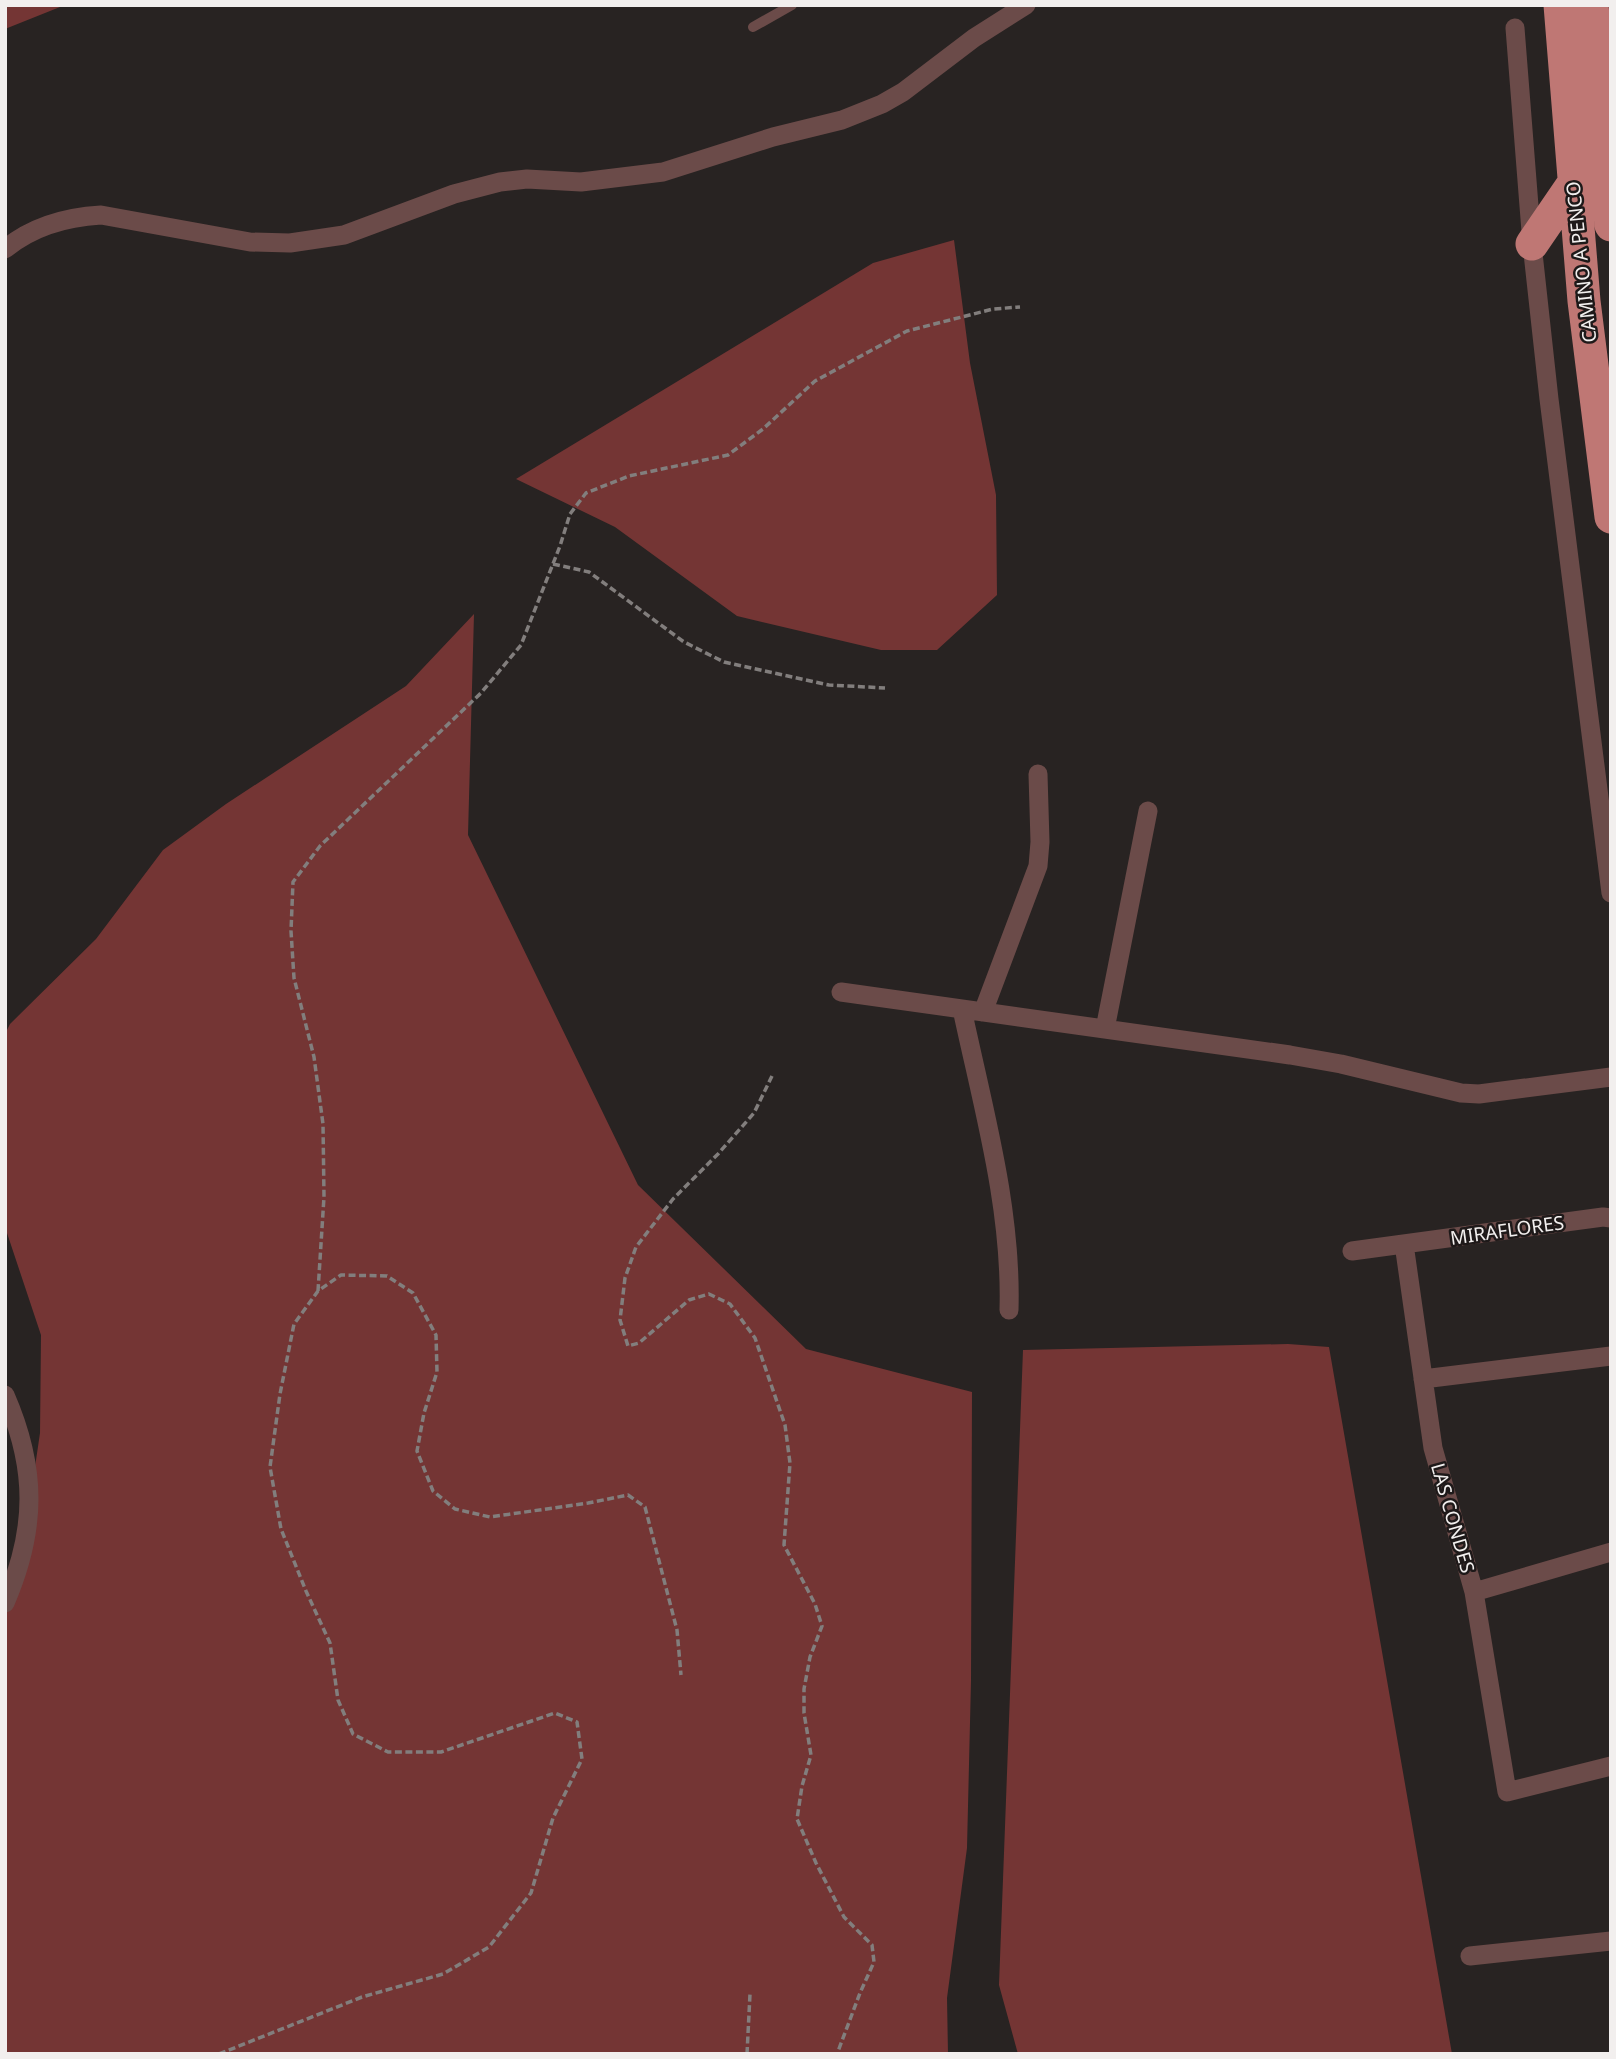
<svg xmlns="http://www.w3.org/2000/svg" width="1616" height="2059" font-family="'Noto Sans',sans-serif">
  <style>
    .green { fill: #743534 }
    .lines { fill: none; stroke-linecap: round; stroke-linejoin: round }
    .path { stroke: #827e7d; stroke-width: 3.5; stroke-dasharray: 7 3.5; stroke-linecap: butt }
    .service { stroke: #6b4b49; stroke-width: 10 }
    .minor { stroke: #6b4b49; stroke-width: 19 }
    .trunk { stroke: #bf7774; stroke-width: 33 }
    .labels { text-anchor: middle; stroke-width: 5; stroke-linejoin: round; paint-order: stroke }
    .street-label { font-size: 19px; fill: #f2efee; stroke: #1e1919 }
  </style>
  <rect width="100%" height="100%" fill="#282322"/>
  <path class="green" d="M 5,5 L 65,5 L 5,29 Z
    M 954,240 L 970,363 L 996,495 L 997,595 L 937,650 L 881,650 L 737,616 L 615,527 L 516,479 L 873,263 Z
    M 474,614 L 468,835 L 638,1185 L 806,1349 L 972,1392 L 971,1681 L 967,1848 L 947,1998 L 948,2054 L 5,2054 L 5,1596 L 25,1535 L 40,1433 L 41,1335 L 5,1227 L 5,1034 L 10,1024 L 96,939 L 163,850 L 226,804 L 406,686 Z
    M 1288,1344 L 1329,1347 L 1452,2054 L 1018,2054 L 999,1985 L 1023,1350 Z"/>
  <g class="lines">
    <path class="path" d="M 553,564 L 589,572 L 684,642 L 724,662 L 829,685 L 885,688
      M 772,1076 L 754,1113 L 718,1154 L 673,1199 L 636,1247 L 625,1278 L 620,1320 L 628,1346 L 639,1343 L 689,1300 L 709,1294 L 730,1304 L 755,1338 L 785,1425 L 790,1463 L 784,1545 L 815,1604 L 822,1626 L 810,1657 L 804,1689 L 804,1713 L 811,1755 L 802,1786 L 797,1819 L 816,1863 L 844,1917 L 872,1945 L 874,1962 L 860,1993 L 837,2054
      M 318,1291 L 324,1197 L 323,1124 L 314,1057 L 294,978 L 291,931 L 293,882 L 320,846 L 481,693 L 521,645 L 560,546 L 570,514 L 586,493 L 629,476 L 728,455 L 763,429 L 815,381 L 907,331 L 993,309 L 1020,307
      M 219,2054 L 362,1997 L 443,1974 L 489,1947 L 531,1893 L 553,1818 L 582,1759 L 577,1722 L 555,1713 L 441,1752 L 388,1752 L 353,1734 L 338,1700 L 330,1643 L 306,1591 L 281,1529 L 270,1467 L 280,1394 L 294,1324 L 318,1291 L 341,1275 L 387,1276 L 413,1293 L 436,1335 L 437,1372 L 424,1413 L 417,1451 L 433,1491 L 455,1509 L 490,1517 L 588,1503 L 628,1495 L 645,1507 L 677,1630 L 681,1675
      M 747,2054 L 750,1994"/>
    <path class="service" d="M 753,27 L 792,5"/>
    <path class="minor" d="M 1515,28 L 1532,244 L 1549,399 L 1611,893
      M 5,249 C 33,226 66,217 101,215 L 250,242 L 290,243 L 344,235 L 454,194 L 500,182 L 527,179 L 581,182 L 663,172 L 773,137 L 842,120 L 882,104 L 903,92 L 974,38 L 1026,5
      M 841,992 L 1290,1055 L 1341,1064 L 1461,1093 L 1479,1094 L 1611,1077
      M 962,1009 C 983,1108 1012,1208 1009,1310
      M 983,1012 L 1038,866 L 1040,842 L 1038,774
      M 1105,1029 L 1148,811
      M 1404,1244 L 1433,1448 L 1474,1592 L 1507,1792 L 1611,1766
      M 1352,1251 L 1603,1217 L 1611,1218
      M 1423,1379 L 1611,1356
      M 5,1395 C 37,1468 37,1529 5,1603
      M 1474,1592 L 1611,1552
      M 1470,1956 L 1611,1941"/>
    <path class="trunk" d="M 1560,5 L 1584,301 L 1611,517
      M 1592,5 L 1611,225
      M 1532,244 L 1573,184"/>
  </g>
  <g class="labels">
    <g class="street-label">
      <text transform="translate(1581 262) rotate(-96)" y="7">CAMINO A PENCO</text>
      <text transform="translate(1507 1230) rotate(-8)" y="7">MIRAFLORES</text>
      <text transform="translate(1453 1518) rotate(74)" y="7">LAS CONDES</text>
    </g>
  </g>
  <rect width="1616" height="2059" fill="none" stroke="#f2efee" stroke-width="14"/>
</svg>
